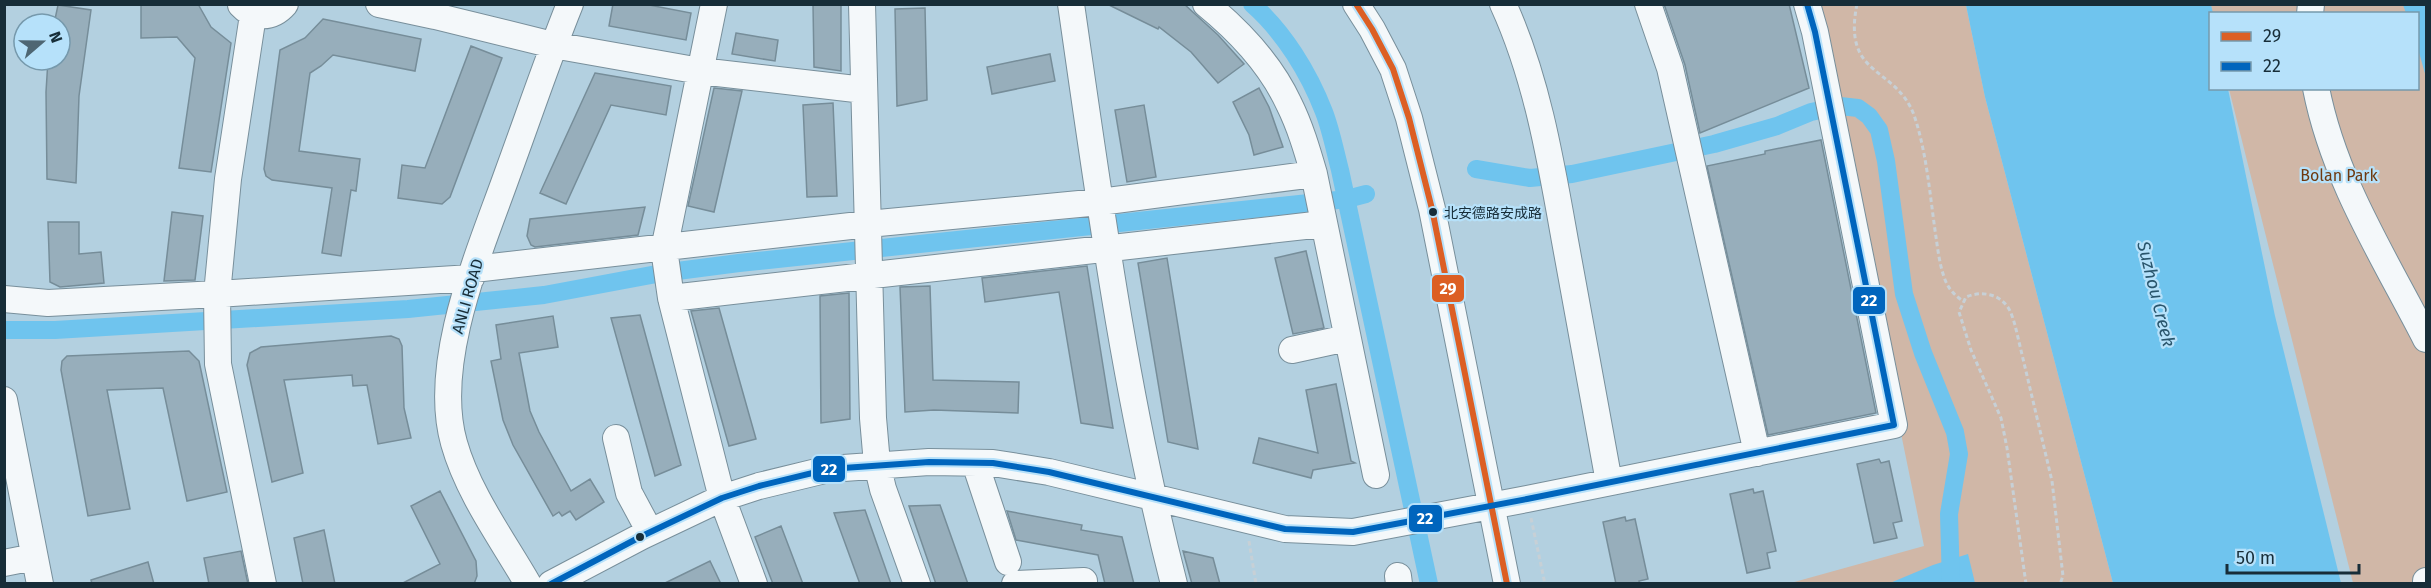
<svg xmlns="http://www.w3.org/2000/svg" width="2431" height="588" font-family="'Fira Sans','Noto Sans SC',sans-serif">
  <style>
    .green { fill: #d0b7a7 }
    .water { fill: #6fc4ee }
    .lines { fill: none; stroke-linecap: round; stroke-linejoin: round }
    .canal { stroke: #6fc4ee; stroke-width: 18 }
    .building { fill: #97aebb; stroke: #768d99; stroke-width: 1.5 }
    .minor-casing { stroke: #788f9b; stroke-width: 28 }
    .path { stroke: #c7d0d6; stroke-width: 3; stroke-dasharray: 4.5 3; stroke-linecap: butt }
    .minor { stroke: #f4f8fa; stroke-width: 26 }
    .bus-1-casing { stroke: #b6e1fa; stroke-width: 10 }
    .bus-2-casing { stroke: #b6e1fa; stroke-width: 10 }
    .bus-1 { stroke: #dc5f24; stroke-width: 6 }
    .bus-2 { stroke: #0065bd; stroke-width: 6 }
    .bus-dot { fill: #172d38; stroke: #b6e1fa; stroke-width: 2 }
    .labels { text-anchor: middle; stroke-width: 4.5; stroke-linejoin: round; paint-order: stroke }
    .bus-label { font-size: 14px; fill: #172d38; stroke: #b6e1fa; text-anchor: start }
    .park-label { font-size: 16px; fill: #6f390f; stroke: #b6e1fa }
    .street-label { font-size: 16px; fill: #172d38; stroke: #b6e1fa }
    .water-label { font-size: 18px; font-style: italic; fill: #29556c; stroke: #b6e1fa }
    .line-badge { stroke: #b6e1fa; stroke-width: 2 }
    .badge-label { font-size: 16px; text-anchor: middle; font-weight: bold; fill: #fff }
  </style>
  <rect width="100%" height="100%" fill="#b3d0e0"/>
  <path class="green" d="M 1808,5 L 1966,5 L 1985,97 L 2113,583 L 1787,584 L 1924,546 L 1887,365 Z
    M 2208,5 L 2426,5 L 2426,583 L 2353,583 L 2229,89 L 2418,88 L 2418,14 L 2211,14 Z"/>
  <path class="water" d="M 1966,5 L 2211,5 L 2213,13 L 2210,14 L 2210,88 L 2228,89 L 2275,316 L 2341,583 L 2113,583 L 1985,97 Z
    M 2403,5 L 2426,5 L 2426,77 L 2418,49 L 2418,14 L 2406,13 Z
    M 1968,554 L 1975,583 L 1890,583 L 1933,565 Z"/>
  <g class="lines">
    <path class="canal" d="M 1252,4 C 1284,32 1309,73 1324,112 C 1331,130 1335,151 1340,170 L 1429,584
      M 1476,169 L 1530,178 L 1572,174 L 1714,144 L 1777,126 L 1811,112 L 1840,106 L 1858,108 L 1869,116 L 1879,130 L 1886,161 L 1904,294 L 1923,353 L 1955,432 L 1959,454 L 1949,514 L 1951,584
      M 4,330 L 55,330 L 408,309 L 544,295 L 662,273 L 739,263 L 1347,199 L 1366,194"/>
  </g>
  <path class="building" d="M 198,4 L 211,27 L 231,43 L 211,172 L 179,168 L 195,58 L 177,37 L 141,38 L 141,5 Z
    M 613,4 L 644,4 L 691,13 L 686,40 L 609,26 Z
    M 813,4 L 841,4 L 841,71 L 814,67 Z
    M 1107,4 L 1184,4 L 1218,35 L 1244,64 L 1218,83 L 1191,52 L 1159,27 L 1158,29 Z
    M 1664,4 L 1789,4 L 1809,88 L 1700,133 L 1685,65 Z
    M 58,5 L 91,10 L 79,96 L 76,183 L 47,179 L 46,92 L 48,60 L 60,60 L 60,24 L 54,24 Z
    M 925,8 L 927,100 L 897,106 L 895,9 Z
    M 323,19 L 421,39 L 415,71 L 333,55 L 321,66 L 310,73 L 299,151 L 360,159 L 356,191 L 351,190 L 341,256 L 322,253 L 332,188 L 272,180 L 266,176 L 264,169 L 280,50 L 305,38 Z
    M 736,33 L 778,40 L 775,61 L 732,54 Z
    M 471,46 L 502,58 L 450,197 L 442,204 L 398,198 L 402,165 L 425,168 Z
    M 1050,54 L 1055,81 L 992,94 L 987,67 Z
    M 595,73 L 671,86 L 666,115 L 611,105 L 566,204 L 540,193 Z
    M 714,88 L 742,91 L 714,212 L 688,206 Z
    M 1259,88 L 1269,107 L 1283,147 L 1254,155 L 1249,135 L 1233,102 Z
    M 833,103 L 837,196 L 807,197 L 803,105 Z
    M 1144,105 L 1156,177 L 1127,182 L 1115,110 Z
    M 1821,140 L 1876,413 L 1768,435 L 1707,166 L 1765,154 L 1765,151 Z
    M 645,207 L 638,235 L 535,247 L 531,245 L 527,236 L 530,219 Z
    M 172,212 L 203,216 L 195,280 L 164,281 Z
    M 48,222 L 79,222 L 79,254 L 101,252 L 104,283 L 60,287 L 50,282 Z
    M 1306,251 L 1324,328 L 1293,334 L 1275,258 Z
    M 1167,258 L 1198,449 L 1168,442 L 1138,263 Z
    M 1087,266 L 1113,428 L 1081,423 L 1059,292 L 985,302 L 982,278 Z
    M 930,286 L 933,380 L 1019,382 L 1018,413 L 934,410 L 905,412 L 900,287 Z
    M 849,293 L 850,419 L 821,423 L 820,296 Z
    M 719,308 L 756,439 L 729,446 L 691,311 Z
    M 640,315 L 681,465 L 655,476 L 611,318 Z
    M 553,316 L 558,347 L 519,353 L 530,411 L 539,432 L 571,491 L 590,479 L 604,502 L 576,520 L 570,511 L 562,516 L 559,512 L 553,516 L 513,445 L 503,420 L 491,361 L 501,359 L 496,325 Z
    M 391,336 L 399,339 L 402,346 L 404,408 L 411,438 L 378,444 L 367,385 L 353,386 L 352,375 L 284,380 L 303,473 L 272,482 L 247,365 L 250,353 L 261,347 Z
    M 189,351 L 199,361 L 227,492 L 187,501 L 163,388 L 107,390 L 130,509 L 88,516 L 61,370 L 62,361 L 67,356 Z
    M 1336,384 L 1351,461 L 1355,463 L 1313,470 L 1311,478 L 1253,463 L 1259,438 L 1318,453 L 1306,390 Z
    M 1879,459 L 1881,463 L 1889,461 L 1902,521 L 1893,523 L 1897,538 L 1874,543 L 1857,464 Z
    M 1753,489 L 1754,493 L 1763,491 L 1776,551 L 1767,553 L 1770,568 L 1747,573 L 1730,494 Z
    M 440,491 L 476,561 L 477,576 L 474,584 L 401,584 L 440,564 L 411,506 Z
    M 940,505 L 968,584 L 936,584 L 909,506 Z
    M 865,510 L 891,584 L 860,584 L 834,513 Z
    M 1007,511 L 1082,525 L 1081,530 L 1122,537 L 1134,584 L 1105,584 L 1098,555 L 1016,540 Z
    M 1625,517 L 1626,521 L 1635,519 L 1648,579 L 1639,581 L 1640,584 L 1616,584 L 1603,522 Z
    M 781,526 L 803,584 L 773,584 L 755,537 Z
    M 324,530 L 335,584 L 303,584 L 294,538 Z
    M 241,551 L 248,584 L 209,584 L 204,558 Z
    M 1183,551 L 1213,558 L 1220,584 L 1192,584 Z
    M 710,561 L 721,584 L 663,584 Z
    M 148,562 L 154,584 L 92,584 L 91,580 Z"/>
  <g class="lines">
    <defs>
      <path id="minor" d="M 379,4 L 435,16 L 553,45 L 700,71 L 864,90
        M 714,4 L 668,230 L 664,249 L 671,298 L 722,498 L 754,584
        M 862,4 L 873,418 L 877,464 L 883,489 L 917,584
        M 1071,4 C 1099,198 1125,394 1174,584
        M 1206,4 C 1239,31 1271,65 1289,104 C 1300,126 1307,150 1314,174 L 1376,475
        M 1356,4 L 1372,29 L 1393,69 L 1409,118 L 1432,209 L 1507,584
        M 1503,4 C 1537,78 1551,162 1565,241 C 1580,322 1595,402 1609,482
        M 1648,4 L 1670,68 L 1757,453
        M 241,5 C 254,19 272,19 285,4
        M 2310,14 L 2311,4
        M 253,15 L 228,179 L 217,294 L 471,278
        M 2316,88 C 2334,180 2384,257 2426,339
        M 474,269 L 868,224 L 1100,202 L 1314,174
        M 671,298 L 1323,224
        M 4,299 L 48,303 L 217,294 L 218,364 L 263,584
        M 1292,350 L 1347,338
        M 4,400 L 40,584
        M 616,438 L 629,493 L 650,532
        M 975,463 L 1008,562
        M 4,563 L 34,557
        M 1398,576 L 1399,584
        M 528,584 C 502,539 468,493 454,443 C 431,362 480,251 507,175 C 528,118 547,61 570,4
        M 551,584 L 642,536 L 722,498 L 759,486 L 829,469 L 929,462 L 993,463 L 1049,472 L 1285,529 L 1353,532 L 1527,499 L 1894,425 L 1815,32 L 1807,4
        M 1015,584 L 1084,581 L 1084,584
        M 2426,584 L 2426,581"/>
    </defs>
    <use href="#minor" class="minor-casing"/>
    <path class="path" d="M 1857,4 C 1842,78 1895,65 1914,115 C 1927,153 1930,197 1936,237 C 1938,251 1940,268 1946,282 C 1950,291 1956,296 1964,302
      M 1531,518 L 1545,584
      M 1249,541 L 1256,584
      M 2026,584 L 2007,448 L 2001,418 L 1971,350 L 1959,312 L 1966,297 C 1980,291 1997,293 2007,306 C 2011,311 2013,319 2015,325 L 2052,481 L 2063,576 L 2060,584"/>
    <use href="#minor" class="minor"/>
    <defs>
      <path id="bus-1" d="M 1356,4 L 1372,29 L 1393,69 L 1409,118 L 1432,209 L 1507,584"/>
      <path id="bus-2" d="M 551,584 L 642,536 L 722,498 L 759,486 L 829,469 L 929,462 L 993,463 L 1049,472 L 1285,529 L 1353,532 L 1527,499 L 1894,425 L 1815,32 L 1807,4"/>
    </defs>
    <use href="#bus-1" class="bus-1-casing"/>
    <use href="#bus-2" class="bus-2-casing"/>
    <use href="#bus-1" class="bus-1"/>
    <use href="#bus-2" class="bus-2"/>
  </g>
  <g class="bus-dot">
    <circle cx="1433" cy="212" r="5"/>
    <circle cx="640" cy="537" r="5"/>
  </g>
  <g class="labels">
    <g class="bus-label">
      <text x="1444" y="218">北安德路安成路</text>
    </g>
    <g class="park-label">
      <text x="2339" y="181">Bolan Park</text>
    </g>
    <g class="street-label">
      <text transform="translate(467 296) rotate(-74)" y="6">ANLI ROAD</text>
    </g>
    <g class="water-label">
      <text transform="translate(2156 294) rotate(76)" y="6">Suzhou Creek</text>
    </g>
  </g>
  <g class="line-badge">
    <rect x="1431" y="274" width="34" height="29" rx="6" fill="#dc5f24"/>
    <rect x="1852" y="286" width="34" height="29" rx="6" fill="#0065bd"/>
    <rect x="812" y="455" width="34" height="28" rx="6" fill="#0065bd"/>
    <rect x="1408" y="504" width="35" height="29" rx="6" fill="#0065bd"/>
  </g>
  <g class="badge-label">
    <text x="1448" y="294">29</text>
    <text x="1869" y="306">22</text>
    <text x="829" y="475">22</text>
    <text x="1425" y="524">22</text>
  </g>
  <rect width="2431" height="588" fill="none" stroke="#172d38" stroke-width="12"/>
  <rect x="2209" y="12" width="210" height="78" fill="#b6e1fa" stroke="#7699ac" stroke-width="1.5"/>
  <rect x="2221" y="32" width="30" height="9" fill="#dc5f24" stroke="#7699ac" stroke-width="1.5"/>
  <text x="2263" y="42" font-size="18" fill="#172d38">29</text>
  <rect x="2221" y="62" width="30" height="9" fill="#0065bd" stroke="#7699ac" stroke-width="1.5"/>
  <text x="2263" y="72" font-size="18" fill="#172d38">22</text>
  <g transform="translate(42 42) rotate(70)"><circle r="28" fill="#b6e1fa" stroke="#7699ac" stroke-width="1.5"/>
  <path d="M0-4.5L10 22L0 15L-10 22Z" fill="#4e6673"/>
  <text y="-9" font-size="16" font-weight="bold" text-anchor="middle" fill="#172d38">N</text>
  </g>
  <path d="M2227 564v9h132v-9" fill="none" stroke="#172d38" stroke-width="3"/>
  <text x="2236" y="564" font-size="18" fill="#172d38" stroke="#b6e1fa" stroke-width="4.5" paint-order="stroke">50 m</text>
</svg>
